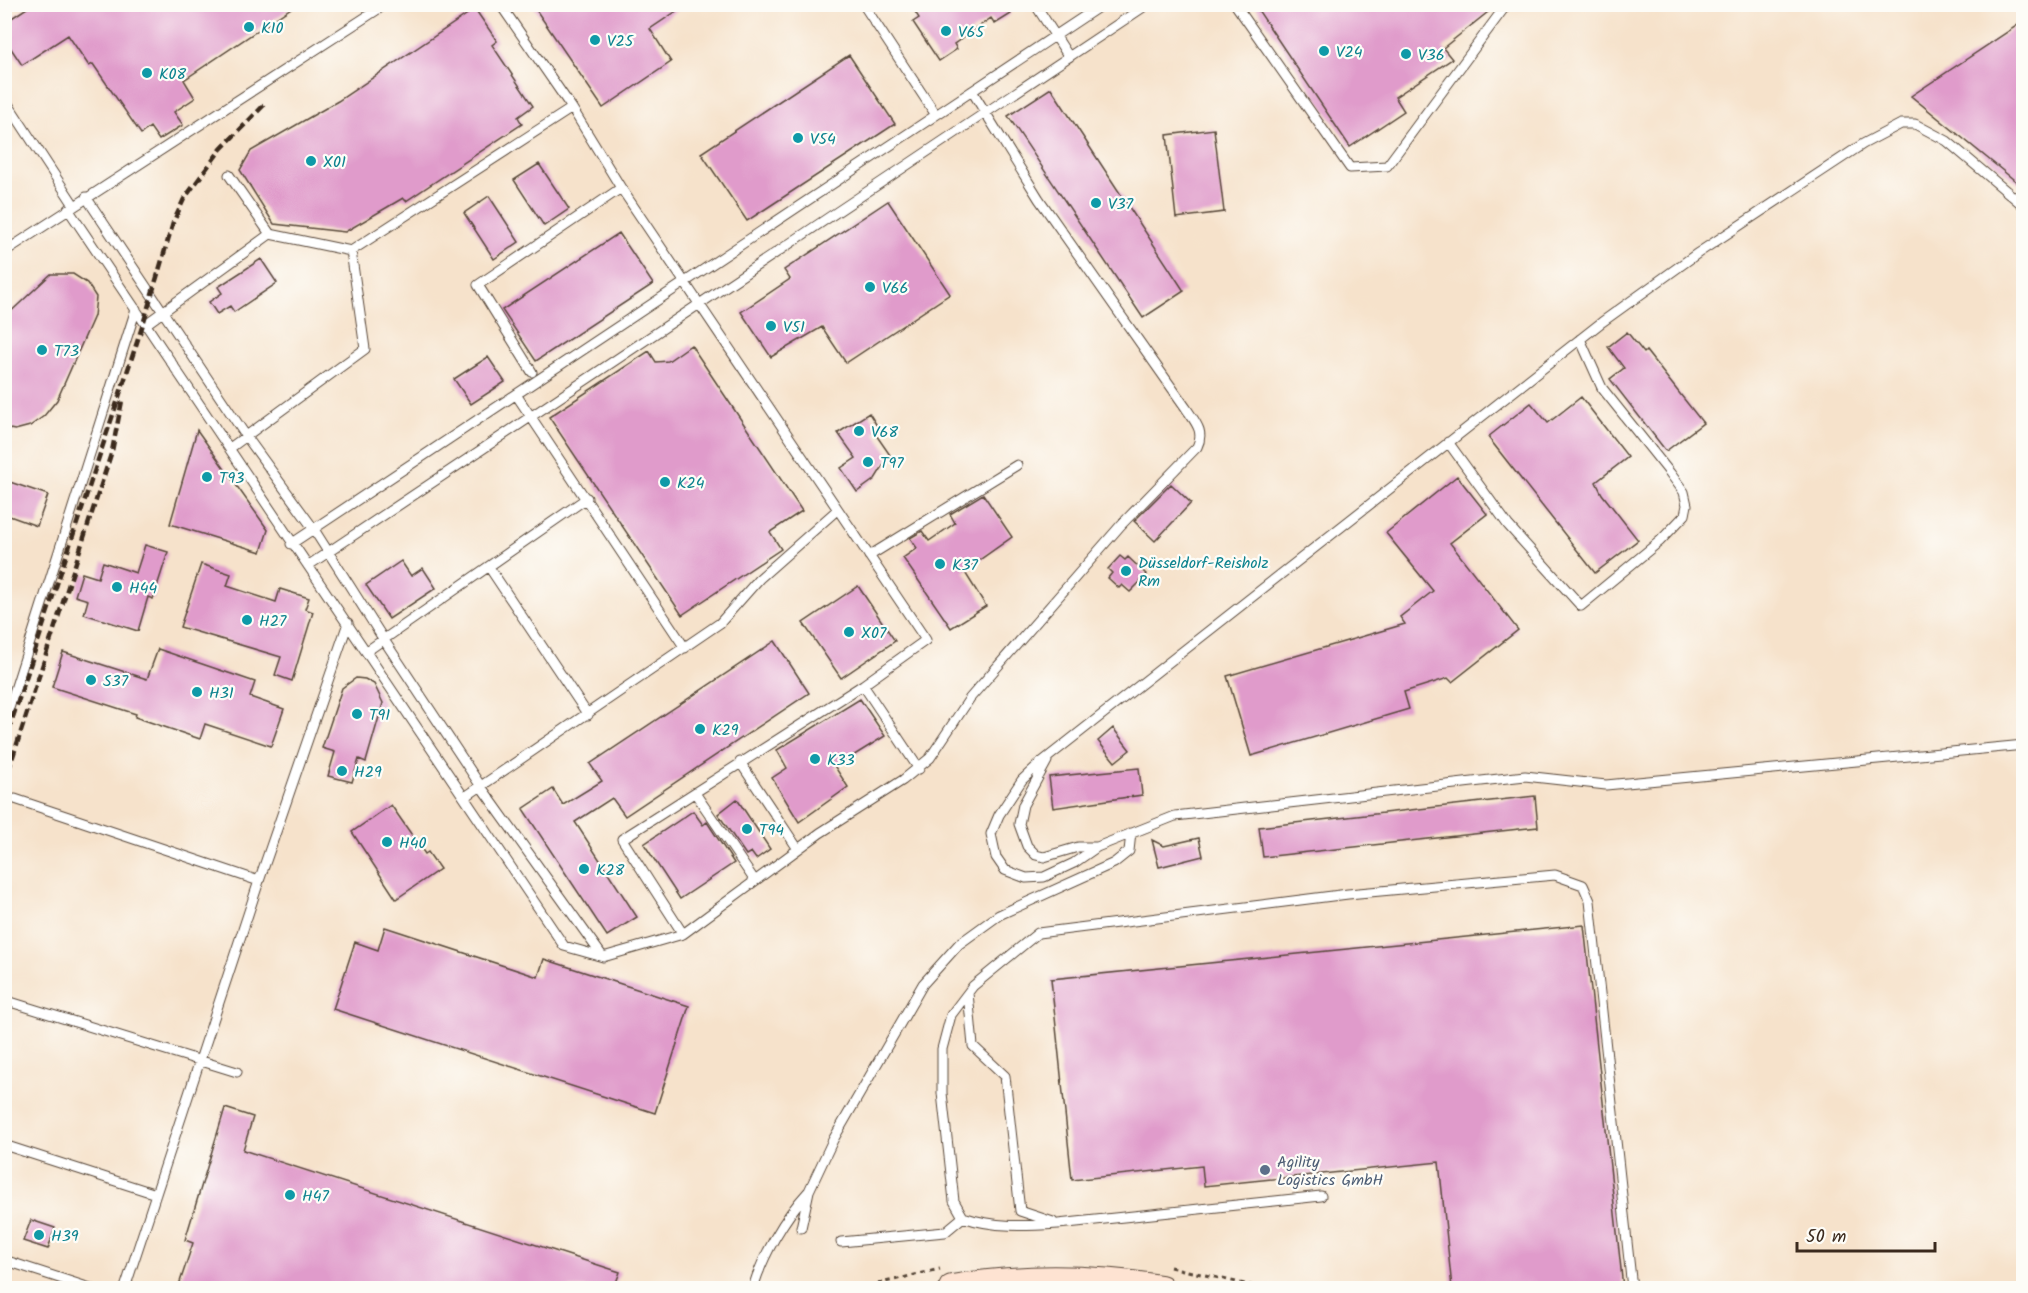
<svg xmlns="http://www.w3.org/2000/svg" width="2028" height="1293" font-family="Kalam,sans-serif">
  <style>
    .building { fill: #e09bcb }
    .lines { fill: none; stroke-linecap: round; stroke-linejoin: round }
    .service-casing { stroke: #574638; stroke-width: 11 }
    .secondary-casing { stroke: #574638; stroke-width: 28 }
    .path { stroke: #574638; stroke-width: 3; stroke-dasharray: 4.5 4.5; stroke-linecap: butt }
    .service { stroke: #fff; stroke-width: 9 }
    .secondary { stroke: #fee3d2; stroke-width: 26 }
    .rail { stroke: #3b2a1e; stroke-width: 4.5; stroke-dasharray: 9 4.5; stroke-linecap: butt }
    .culture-dot { fill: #0f9aa8; stroke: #fdfcf7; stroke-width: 2 }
    .service-dot { fill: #5c6f8a; stroke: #fdfcf7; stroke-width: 2 }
    .labels { text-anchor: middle; stroke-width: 4.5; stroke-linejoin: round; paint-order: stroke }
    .culture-label { font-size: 16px; fill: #0d838f; stroke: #fdfcf7; text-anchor: start }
    .service-label { font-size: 16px; fill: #4e5e75; stroke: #fdfcf7; text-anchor: start }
  </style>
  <rect width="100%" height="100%" fill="#fdfcf7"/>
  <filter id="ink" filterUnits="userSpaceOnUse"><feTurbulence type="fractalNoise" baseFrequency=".0167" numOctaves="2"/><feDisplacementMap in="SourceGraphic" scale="12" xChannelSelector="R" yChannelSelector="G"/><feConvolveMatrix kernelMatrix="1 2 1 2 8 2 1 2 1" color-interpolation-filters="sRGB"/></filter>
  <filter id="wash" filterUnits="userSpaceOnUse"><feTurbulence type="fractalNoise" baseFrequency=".008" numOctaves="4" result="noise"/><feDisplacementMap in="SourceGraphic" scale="24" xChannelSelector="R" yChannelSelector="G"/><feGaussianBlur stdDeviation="1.35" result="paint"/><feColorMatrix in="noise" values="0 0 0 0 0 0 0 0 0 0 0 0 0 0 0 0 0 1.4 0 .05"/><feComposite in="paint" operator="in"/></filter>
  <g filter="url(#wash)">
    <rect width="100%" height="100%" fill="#f6e2cb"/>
    <g id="blocks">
      <path class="building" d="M 33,4 L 297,4 L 184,80 L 195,98 L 174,112 L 183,125 L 159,140 L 150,127 L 141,134 L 93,64 L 89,66 L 68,35 L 22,65 L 4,38 L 4,23 Z
        M 532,4 L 687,4 L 650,29 L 671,62 L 603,108 Z
        M 910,4 L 1011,4 L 1007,7 L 1011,14 L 995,24 L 991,18 L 954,44 L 957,49 L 939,61 L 913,22 L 919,18 Z
        M 1254,4 L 1498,4 L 1443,48 L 1452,59 L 1395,97 L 1404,111 L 1350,147 Z
        M 475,9 L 497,41 L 492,45 L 533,106 L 518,117 L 522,124 L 406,201 L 403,198 L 345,232 L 274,224 L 240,170 L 251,151 L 338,101 Z
        M 2024,21 L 2024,188 L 1911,96 Z
        M 849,55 L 895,124 L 747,221 L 701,153 Z
        M 1051,88 L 1184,291 L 1143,318 L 1008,116 Z
        M 1214,129 L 1224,212 L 1176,218 L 1167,135 Z
        M 539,164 L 569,209 L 544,226 L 514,180 Z
        M 489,196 L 519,242 L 494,259 L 464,213 Z
        M 888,201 L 950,294 L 846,363 L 822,327 L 771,357 L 741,312 L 790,279 L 784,270 Z
        M 619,233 L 653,284 L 536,361 L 502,310 Z
        M 261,259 L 277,283 L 234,312 L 230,306 L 217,314 L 209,302 L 222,293 L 218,287 Z
        M 51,274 L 73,274 L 87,283 L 96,297 L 94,316 L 57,400 L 44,416 L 30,426 L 15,430 L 4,428 L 4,318 Z
        M 1627,332 L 1644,353 L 1646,351 L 1703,423 L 1666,451 L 1610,379 L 1624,368 L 1608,347 Z
        M 691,345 L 802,511 L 770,532 L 781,549 L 682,615 L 549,417 L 649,351 L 656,362 L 668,361 Z
        M 488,357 L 505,382 L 471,404 L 454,379 Z
        M 1581,397 L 1628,457 L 1596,482 L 1602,494 L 1638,540 L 1595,573 L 1488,437 L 1531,403 L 1548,423 Z
        M 869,413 L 879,429 L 874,432 L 890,455 L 875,479 L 857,492 L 841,468 L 856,458 L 838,433 Z
        M 197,430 L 268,530 L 261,552 L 170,524 Z
        M 1457,476 L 1487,514 L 1450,543 L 1518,630 L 1452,682 L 1448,678 L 1404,692 L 1409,709 L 1251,756 L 1227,676 L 1405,624 L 1400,617 L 1433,591 L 1386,533 Z
        M 4,480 L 48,495 L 37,526 L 4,514 Z
        M 1171,484 L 1191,503 L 1155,541 L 1134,521 Z
        M 983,494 L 1012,537 L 964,571 L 986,606 L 951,628 L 903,558 L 917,548 L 910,538 L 922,531 L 929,541 L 955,523 L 950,514 Z
        M 145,545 L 168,552 L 153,599 L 148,597 L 138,631 L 84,614 L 88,600 L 75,596 L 82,573 L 98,578 L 103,562 L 136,573 Z
        M 1120,556 L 1125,560 L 1128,557 L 1147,575 L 1130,592 L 1122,585 L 1119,588 L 1108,578 L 1112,573 L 1108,569 Z
        M 401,561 L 411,576 L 423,568 L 436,588 L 389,619 L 366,585 Z
        M 201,564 L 231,574 L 227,586 L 276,602 L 280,589 L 309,598 L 305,609 L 313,612 L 292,681 L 275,675 L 281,657 L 180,627 Z
        M 858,586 L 895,641 L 841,678 L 803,623 Z
        M 775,641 L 809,693 L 625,816 L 612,798 L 575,822 L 637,917 L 607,936 L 523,809 L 553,789 L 563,805 L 602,781 L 590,764 Z
        M 158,649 L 255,682 L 250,697 L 284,709 L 271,746 L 205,724 L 200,739 L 135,717 L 136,714 L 52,687 L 63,652 L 147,679 Z
        M 356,678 L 365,679 L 374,684 L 383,703 L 366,762 L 359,759 L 352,782 L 328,776 L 335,752 L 322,748 L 342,688 Z
        M 860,699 L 885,736 L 835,767 L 848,787 L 799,822 L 772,778 L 787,768 L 777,750 Z
        M 1113,728 L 1130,750 L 1115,762 L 1098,741 Z
        M 1139,768 L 1142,795 L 1053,808 L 1049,777 Z
        M 1535,796 L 1538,827 L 1263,857 L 1259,827 Z
        M 737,799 L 770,849 L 756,859 L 751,852 L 746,855 L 718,814 Z
        M 391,805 L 425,854 L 428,852 L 440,869 L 396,899 L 352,832 Z
        M 693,811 L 703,825 L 707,822 L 734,863 L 680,899 L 644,844 Z
        M 1199,838 L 1203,856 L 1159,867 L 1152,840 L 1164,846 Z
        M 1584,925 L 1623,1288 L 1452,1288 L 1439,1162 L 1204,1186 L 1202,1166 L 1072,1180 L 1051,979 Z
        M 385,927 L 538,977 L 544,959 L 689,1006 L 655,1113 L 333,1009 L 355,942 L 378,950 Z
        M 225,1108 L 253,1117 L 243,1150 L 620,1272 L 614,1288 L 178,1288 L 193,1243 L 185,1240 Z
        M 31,1220 L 55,1228 L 48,1249 L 23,1241 Z"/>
    </g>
  </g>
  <g filter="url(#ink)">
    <use href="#blocks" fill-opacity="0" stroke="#574638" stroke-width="1.5"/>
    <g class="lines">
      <defs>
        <path id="service" d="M 863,4 L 936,115 L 1103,4
          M 1035,4 L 1069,57
          M 1235,4 L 1350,168 L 1387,166 L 1507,4
          M 4,98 L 74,205
          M 229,175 L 270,234 L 351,251 L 572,108
          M 86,197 L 246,436 L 313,528 L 384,640 L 482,788 L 603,957
          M 2024,206 L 1947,141 L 1915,124 L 1901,124 L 1863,144 L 1698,253 L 1602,322 L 1038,765 L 1022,780 L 999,815 L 991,834 L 996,857 L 1005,870 L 1026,878 L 1044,877 L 1074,863 L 1097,847 L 1175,816 L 1525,776 L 1606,785 L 2024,745
          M 68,209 L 564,946 L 603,957 L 683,934 L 622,839 L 863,685 L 926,640 L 621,188 L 572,108 L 500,4
          M 4,252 L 386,4
          M 146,324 L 270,234
          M 532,372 L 478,285 L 621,188
          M 517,396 L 685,648
          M 1448,442 L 1508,525 L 1581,606 L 1660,541 L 1685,515 L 1687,505 L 1684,492 L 1670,473 L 1602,388 L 1580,339
          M 230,448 L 365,349 L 351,251
          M 291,544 L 936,115
          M 869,556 L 1017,465
          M 309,565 L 1148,4
          M 489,567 L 588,715
          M 367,651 L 587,498
          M 863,685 L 919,769
          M 4,724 L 136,309
          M 1047,761 L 1023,805 L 1019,824 L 1027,846 L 1036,855 L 1044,857 L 1078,847 L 1097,847
          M 740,762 L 798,849
          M 695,793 L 755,881
          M 465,797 L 720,623 L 759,579 L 837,510
          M 15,799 L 259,881
          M 683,934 L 820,833 L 903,780 L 930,758 L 970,698 L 1121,525 L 1197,447 C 1205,431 1195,422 1186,408 L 1039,199 L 972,91
          M 968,993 L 973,1046 L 1005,1076 L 1020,1211 L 1053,1222
          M 4,1000 L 237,1072
          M 4,1145 L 156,1194
          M 1321,1196 L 1058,1224 C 1026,1226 994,1228 963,1217 L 954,1201 L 942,1093 L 942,1049 L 951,1015 L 973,986 L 1038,933 L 1348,894 L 1478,882 L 1555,875 L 1583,885 L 1590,901 L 1632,1288
          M 801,1228 L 809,1191 L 833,1140 L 923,984 L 959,944 L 999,915 L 1114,863 L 1129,851 L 1131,833
          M 841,1242 L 945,1232 L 963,1217
          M 4,1260 L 90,1288
          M 125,1288 L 259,881 L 348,623
          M 753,1288 C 763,1255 784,1218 808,1192"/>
        <path id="secondary" d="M 952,1288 C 1021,1276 1091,1277 1161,1288"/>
      </defs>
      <use href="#service" class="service-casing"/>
      <use href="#secondary" class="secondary-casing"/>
      <path class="path" d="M 1170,1267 L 1263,1288
        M 860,1288 L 940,1269"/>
      <use href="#service" class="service"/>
      <use href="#secondary" class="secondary"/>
      <path class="rail" d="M 4,744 L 144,321 L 173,223 L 184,199 L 221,149 L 264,105
        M 4,784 L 112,451 L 122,401"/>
    </g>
  </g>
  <g class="culture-dot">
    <circle cx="249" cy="27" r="6"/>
    <circle cx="946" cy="31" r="6"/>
    <circle cx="595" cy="40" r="6"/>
    <circle cx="1324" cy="51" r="6"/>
    <circle cx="1406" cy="54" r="6"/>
    <circle cx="147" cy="73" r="6"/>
    <circle cx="798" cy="138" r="6"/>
    <circle cx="311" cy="161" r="6"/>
    <circle cx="1096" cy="203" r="6"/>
    <circle cx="870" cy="287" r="6"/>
    <circle cx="771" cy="326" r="6"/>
    <circle cx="42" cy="350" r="6"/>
    <circle cx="859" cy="431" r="6"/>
    <circle cx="868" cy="462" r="6"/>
    <circle cx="207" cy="477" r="6"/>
    <circle cx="665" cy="482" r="6"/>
    <circle cx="940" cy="564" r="6"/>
    <circle cx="1126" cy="571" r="6"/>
    <circle cx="117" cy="587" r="6"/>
    <circle cx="247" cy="620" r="6"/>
    <circle cx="849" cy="632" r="6"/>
    <circle cx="91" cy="680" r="6"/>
    <circle cx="197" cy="692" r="6"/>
    <circle cx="357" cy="714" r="6"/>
    <circle cx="700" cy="729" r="6"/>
    <circle cx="815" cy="759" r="6"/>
    <circle cx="342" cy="771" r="6"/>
    <circle cx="747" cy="829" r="6"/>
    <circle cx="387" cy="842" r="6"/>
    <circle cx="584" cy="869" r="6"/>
    <circle cx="290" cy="1195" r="6"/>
    <circle cx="39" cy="1235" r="6"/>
  </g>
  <circle class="service-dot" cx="1265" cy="1170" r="6"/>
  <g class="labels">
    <g class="culture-label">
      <text x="261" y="33">K10</text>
      <text x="958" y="37">V65</text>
      <text x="607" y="46">V25</text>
      <text x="1336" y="57">V24</text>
      <text x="1418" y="60">V36</text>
      <text x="159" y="79">K08</text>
      <text x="810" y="144">V54</text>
      <text x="323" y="167">X01</text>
      <text x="1108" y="209">V37</text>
      <text x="882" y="293">V66</text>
      <text x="783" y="332">V51</text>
      <text x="54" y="356">T73</text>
      <text x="871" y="437">V68</text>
      <text x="880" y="468">T97</text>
      <text x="219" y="483">T93</text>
      <text x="677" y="488">K24</text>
      <text x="1138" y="568">Düsseldorf-Reisholz<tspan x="1138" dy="18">Rm</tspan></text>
      <text x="952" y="570">K37</text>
      <text x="129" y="593">H44</text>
      <text x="259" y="626">H27</text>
      <text x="861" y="638">X07</text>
      <text x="103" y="686">S37</text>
      <text x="209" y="698">H31</text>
      <text x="369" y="720">T91</text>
      <text x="712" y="735">K29</text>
      <text x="827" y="765">K33</text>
      <text x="354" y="777">H29</text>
      <text x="759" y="835">T94</text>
      <text x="399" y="848">H40</text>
      <text x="596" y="875">K28</text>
      <text x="302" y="1201">H47</text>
      <text x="51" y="1241">H39</text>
    </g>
    <g class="service-label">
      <text x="1277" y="1167">Agility<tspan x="1277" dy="18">Logistics GmbH</tspan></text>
    </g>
  </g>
  <rect width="2028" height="1293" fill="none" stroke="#fdfcf7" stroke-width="24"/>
  <path d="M1797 1242v9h138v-9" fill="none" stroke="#3b2a1e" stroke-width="3"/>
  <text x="1806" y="1242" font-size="18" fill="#3b2a1e" stroke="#fdfcf7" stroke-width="4.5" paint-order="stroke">50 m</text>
</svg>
